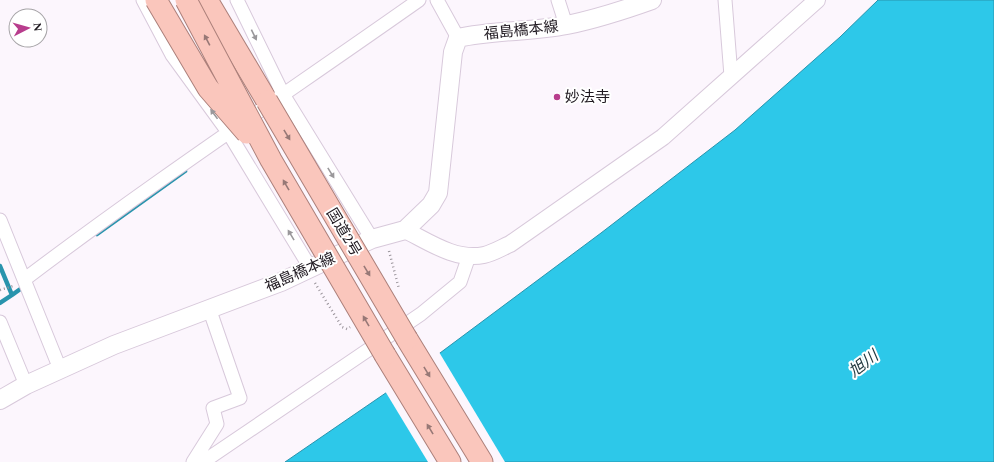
<svg xmlns="http://www.w3.org/2000/svg" width="994" height="462" font-family="Spectral,'Noto Sans JP',serif">
  <style>
    .water { fill: #2dc8e9; stroke: #2994ad }
    .pier { fill: #fcf6fd }
    .lines { fill: none; stroke-linecap: round; stroke-linejoin: round }
    .stream { stroke: #2994ad; stroke-width: 4.5 }
    .minor-casing { stroke: #d8c9db; stroke-width: 15 }
    .tertiary-casing { stroke: #d8c9db; stroke-width: 18 }
    .secondary-casing { stroke: #d8c9db; stroke-width: 20 }
    .trunk-casing { stroke: #ac807b; stroke-width: 23 }
    .path { stroke: #9b959c; stroke-width: 2.5; stroke-dasharray: 1 3; stroke-linecap: butt }
    .minor { stroke: #fff; stroke-width: 13 }
    .tertiary { stroke: #fff; stroke-width: 16 }
    .secondary { stroke: #fff; stroke-width: 18 }
    .trunk { stroke: #fac6bc; stroke-width: 21 }
    .trunk-bridge-casing { stroke: #ac807b; stroke-width: 23; stroke-linecap: butt }
    .trunk-bridge { stroke: #fac6bc; stroke-width: 21 }
    .oneway { fill: #9a989b }
    .oneway2 { fill: #977876 }
    .poi-dot { fill: #b83d8d; stroke: #fff; stroke-width: 1.5 }
    .labels { text-anchor: middle; stroke-width: 4; stroke-linejoin: round; paint-order: stroke }
    .street-label { font-size: 15px; fill: #1f1920; stroke: #fff }
    .poi-label { font-size: 15px; fill: #1f1920; stroke: #fff; text-anchor: start }
    .water-label { font-size: 16px; font-style: italic; fill: #233a41; stroke: #fff }
  </style>
  <rect width="100%" height="100%" fill="#fcf6fd"/>
  <path class="water" d="M 878,0 L 994,0 L 994,462 L 285,462 L 393,388 L 601,233 L 735,130 L 840,37 Z"/>
  <path class="pier" d="M 439,352 L 505,462 L 428,462 L 385,391 Z"/>
  <g class="lines">
    <path class="stream" d="M 97,234 L 185,171
      M 0,266 L 12,295 L 0,303
      M 12,295 L 26,285"/>
    <defs>
      <path id="minor" d="M 143,0 L 172,55 L 228,132 L 311,269
        M 237,0 L 284,96 L 372,239
        M 437,0 L 458,38
        M 558,0 L 566,25
        M 725,0 L 731,76
        M 0,220 L 60,369
        M 25,279 C 153,182 287,93 419,0
        M 0,322 L 26,385
        M 193,462 L 217,424 L 213,408 L 240,398 L 209,308
        M 203,462 L 421,314 L 460,282 L 469,256"/>
      <path id="tertiary" d="M 405,230 C 429,242 456,261 484,255 C 493,253 501,248 510,244 L 663,137 L 817,0"/>
      <path id="secondary" d="M 0,400 L 26,385 L 114,345 L 281,282 L 372,239 L 405,230 L 431,205 L 438,193 L 453,52 L 458,38 C 494,30 531,32 567,25 C 596,19 624,10 652,0"/>
      <path id="trunk" d="M 207,0 L 267,101
        M 407,339 L 482,462
        M 385,355 L 450,462"/>
    </defs>
    <use href="#minor" class="minor-casing"/>
    <use href="#tertiary" class="tertiary-casing"/>
    <use href="#secondary" class="secondary-casing"/>
    <use href="#trunk" class="trunk-casing"/>
    <path class="path" d="M 389,251 L 399,289
      M 315,283 L 342,327 L 347,329 L 350,327
      M 0,290 L 13,286"/>
    <use href="#minor" class="minor"/>
    <use href="#tertiary" class="tertiary"/>
    <use href="#secondary" class="secondary"/>
    <use href="#trunk" class="trunk"/>
    <defs>
      <path id="trunk-bridge" d="M 156,0 L 208,88 L 247,133
        M 186,0 L 271,160 L 385,355
        M 267,101 L 407,339"/>
    </defs>
    <use href="#trunk-bridge" class="trunk-bridge-casing"/>
    <use href="#trunk-bridge" class="trunk-bridge"/>
  </g>
  <defs><path id="oneway-solid" d="M-6-.8H1V-3.2L6.5 0L1 3.2V.8H-6Z"/></defs>
  <g class="oneway">
    <use href="#oneway-solid" transform="translate(254 35) rotate(64)"/>
    <use href="#oneway-solid" transform="translate(214 114) rotate(-126)"/>
    <use href="#oneway-solid" transform="translate(331 173) rotate(58)"/>
    <use href="#oneway-solid" transform="translate(291 235) rotate(-121)"/>
  </g>
  <g class="oneway2">
    <use href="#oneway-solid" transform="translate(207 40) rotate(-118)"/>
    <use href="#oneway-solid" transform="translate(287 135) rotate(59)"/>
    <use href="#oneway-solid" transform="translate(286 185) rotate(-120)"/>
    <use href="#oneway-solid" transform="translate(367 271) rotate(59)"/>
    <use href="#oneway-solid" transform="translate(366 321) rotate(-120)"/>
    <use href="#oneway-solid" transform="translate(427 372) rotate(59)"/>
    <use href="#oneway-solid" transform="translate(430 429) rotate(-121)"/>
  </g>
  <circle class="poi-dot" cx="557" cy="97" r="4"/>
  <g class="labels">
    <g class="street-label">
      <text transform="translate(521 30) rotate(-6)" y="5">福島橋本線</text>
      <text transform="translate(344 232) rotate(59)" y="5">国道2号</text>
      <text transform="translate(300 272) rotate(-24)" y="5">福島橋本線</text>
    </g>
    <g class="poi-label">
      <text x="565" y="102">妙法寺</text>
    </g>
    <g class="water-label">
      <text transform="translate(863 363) rotate(-37)" y="6">旭川</text>
    </g>
  </g>
  <g transform="translate(28 28) rotate(84)"><circle r="19" fill="#ffffff" stroke="#a5a3a6"/>
  <path d="M0-3L7 15L0 10L-7 15Z" fill="#b83d8d"/>
  <text y="-6" font-size="11" font-weight="bold" text-anchor="middle" fill="#1f1920">N</text>
  </g>
</svg>
